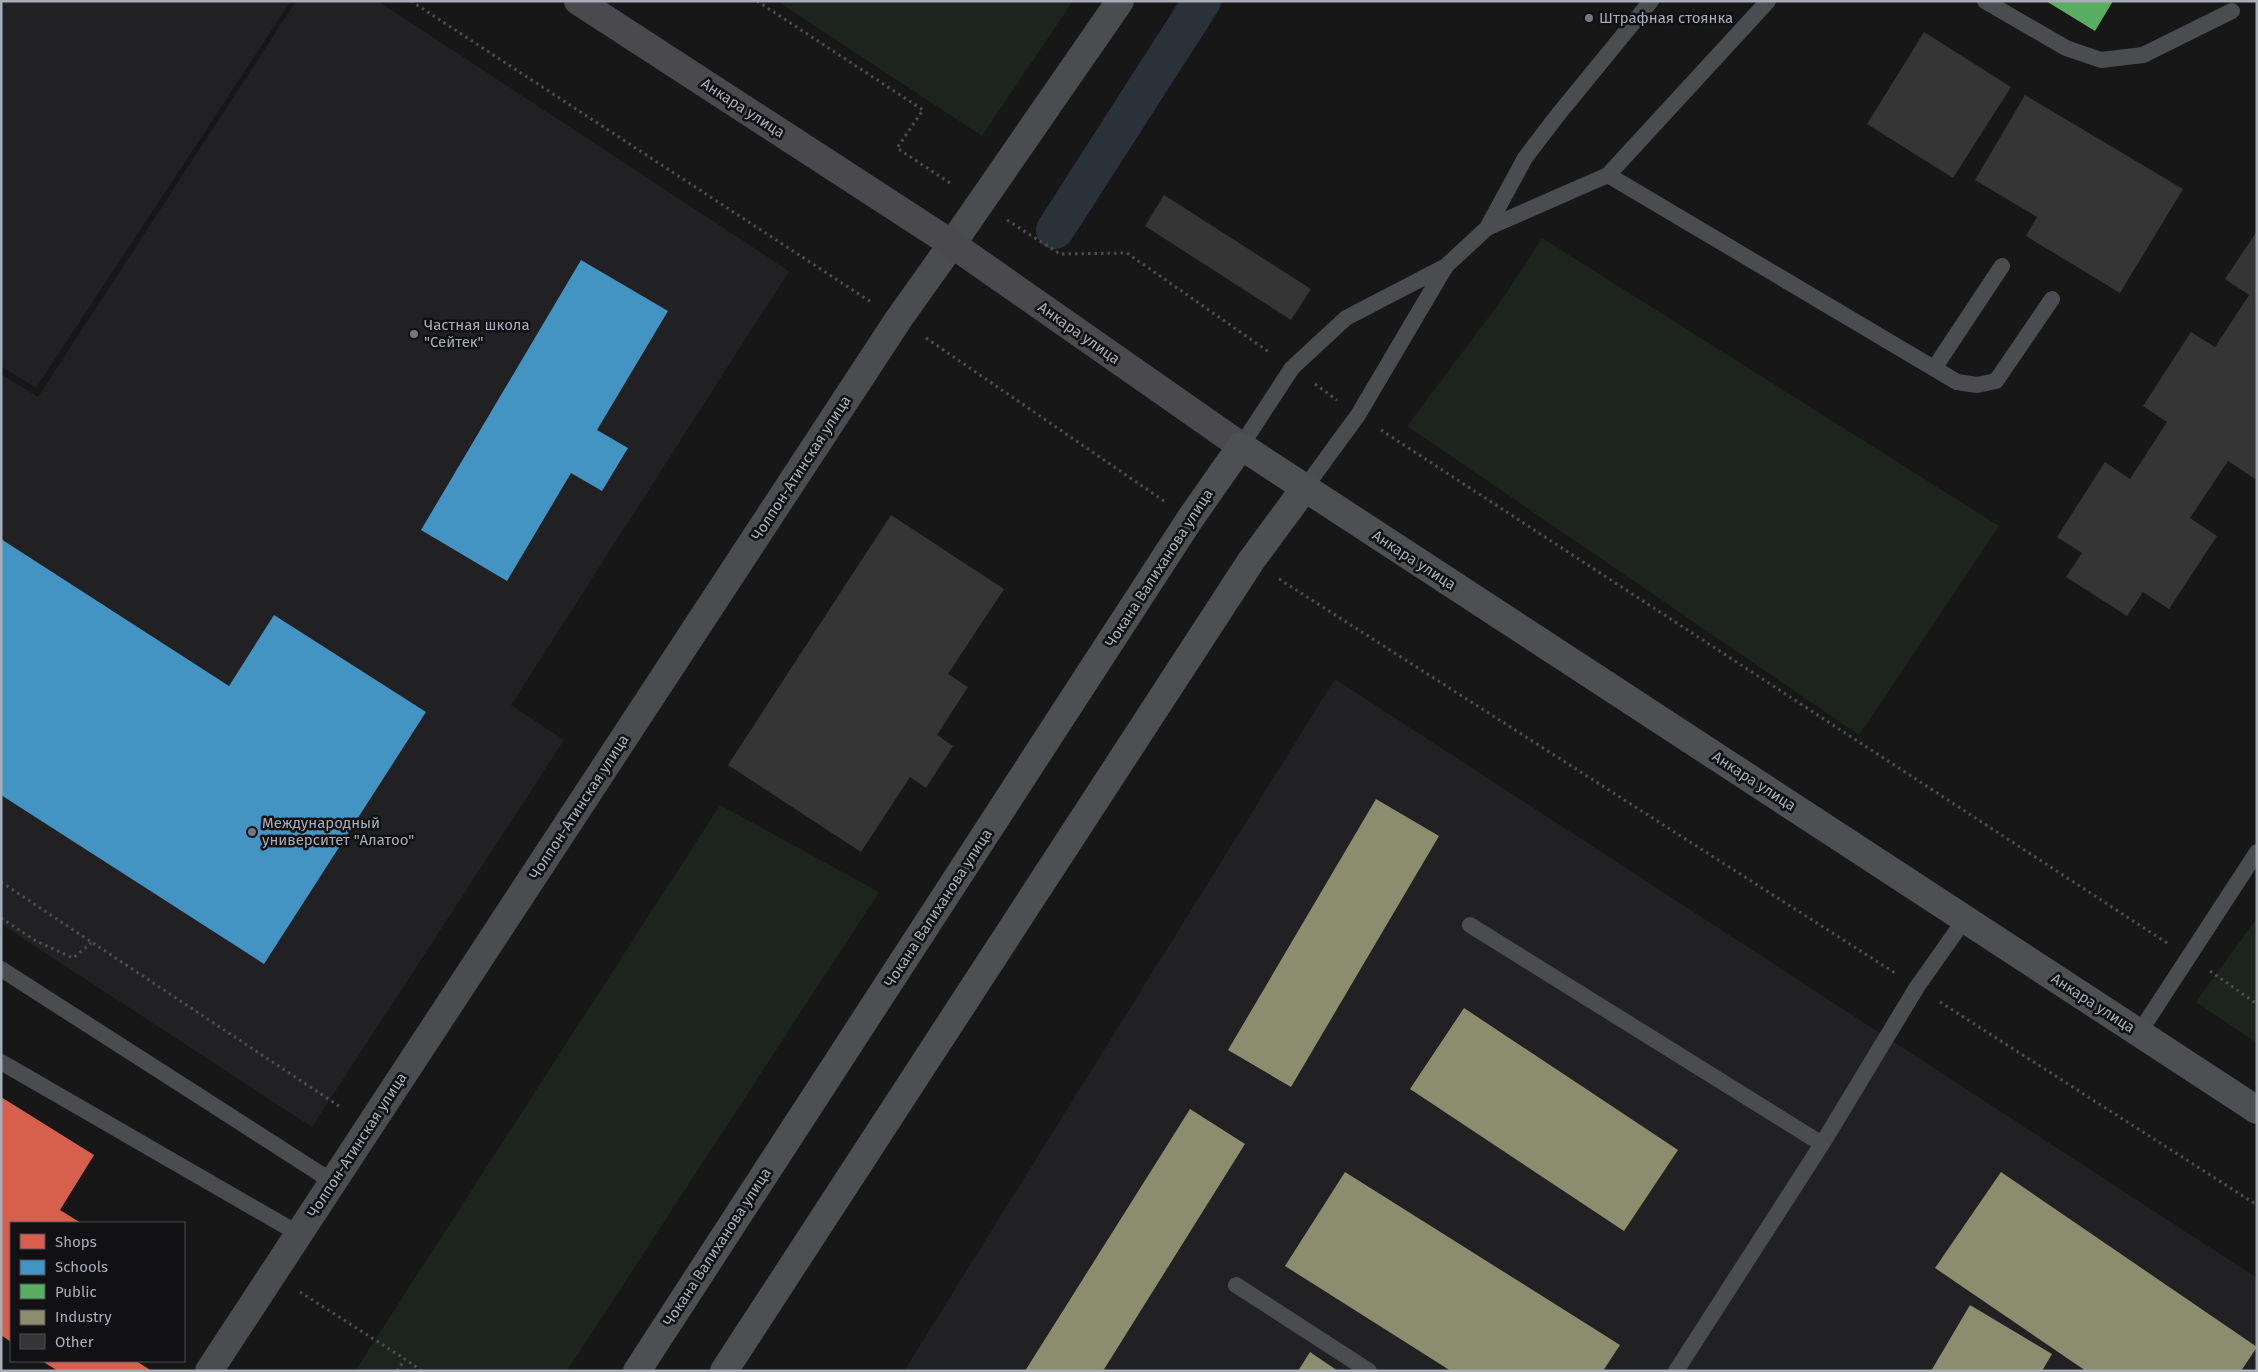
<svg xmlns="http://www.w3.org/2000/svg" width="2258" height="1372" font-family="'Fira Sans',sans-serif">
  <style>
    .built { fill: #212123 }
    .green { fill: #1d241e }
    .shops { fill: #d6604d }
    .schools { fill: #4393c3 }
    .public { fill: #5aae61 }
    .industry { fill: #8c8c6e }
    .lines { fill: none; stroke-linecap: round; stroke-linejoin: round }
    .canal { stroke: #2a3239; stroke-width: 38 }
    .building { fill: #353536 }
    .path { stroke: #4d4e52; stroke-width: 3; stroke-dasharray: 2.5 4; stroke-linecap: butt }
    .service { stroke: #4b4c50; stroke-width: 16 }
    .minor { stroke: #4b4c50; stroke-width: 28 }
    .tertiary { stroke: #4b4c50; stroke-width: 28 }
    .secondary { stroke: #4a4a4e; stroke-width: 28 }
    .primary { stroke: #4d4f52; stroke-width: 28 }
    .poi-dot { fill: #757880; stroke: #111113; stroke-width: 2 }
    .labels { text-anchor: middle; stroke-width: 5; stroke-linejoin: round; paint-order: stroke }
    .poi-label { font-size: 15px; fill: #a8adb8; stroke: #111113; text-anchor: start }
    .street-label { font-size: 15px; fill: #a8adb8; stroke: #111113 }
  </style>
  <rect width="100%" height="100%" fill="#171717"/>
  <path class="built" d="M 1,1 L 291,1 L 36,388 L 1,366 Z
    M 296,1 L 378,1 L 789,271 L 511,705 L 564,740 L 312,1127 L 1,924 L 1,374 L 38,397 Z
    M 1335,679 L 2257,1278 L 2257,1371 L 904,1371 Z"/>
  <path class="green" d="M 777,1 L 1073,1 L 982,136 Z
    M 1542,238 L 1999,526 L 1859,735 L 1407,426 L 1506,294 Z
    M 720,805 L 879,892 L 567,1371 L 355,1371 Z
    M 2257,918 L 2257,1043 L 2196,1002 Z"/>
  <path class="shops" d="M 1,1097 L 94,1155 L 60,1210 L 81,1223 L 11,1223 L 11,1342 L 1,1335 Z
    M 42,1361 L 136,1361 L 152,1371 L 58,1371 Z"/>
  <path class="schools" d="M 581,260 L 668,311 L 597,430 L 628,448 L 602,491 L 571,473 L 507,581 L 421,530 Z
    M 1,539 L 229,686 L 274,615 L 426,712 L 264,964 L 1,795 Z"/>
  <path class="public" d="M 2046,1 L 2113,1 L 2095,31 Z"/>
  <path class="industry" d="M 1376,799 L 1439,836 L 1291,1087 L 1228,1050 Z
    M 1464,1008 L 1678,1150 L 1624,1231 L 1410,1089 Z
    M 1190,1109 L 1245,1144 L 1103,1371 L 1025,1371 Z
    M 1345,1172 L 1620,1345 L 1603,1371 L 1451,1371 L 1285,1266 Z
    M 2001,1172 L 2257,1347 L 2241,1371 L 2086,1371 L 1935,1268 Z
    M 1970,1305 L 2052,1354 L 2042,1371 L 1931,1371 Z
    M 1310,1352 L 1338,1371 L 1298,1371 Z"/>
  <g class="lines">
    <path class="canal" d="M 1055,230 L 1202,1"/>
  </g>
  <path class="building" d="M 1924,32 L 2011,87 L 1953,178 L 1867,124 Z
    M 2025,95 L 2183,189 L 2120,293 L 2026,236 L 2037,217 L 1975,180 Z
    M 1164,195 L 1311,289 L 1291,320 L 1145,226 Z
    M 2257,231 L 2257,477 L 2255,479 L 2228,461 L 2190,518 L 2217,536 L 2169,609 L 2143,592 L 2127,616 L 2066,577 L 2082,553 L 2057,537 L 2105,462 L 2130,479 L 2167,422 L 2143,406 L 2191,332 L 2215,347 L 2249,295 L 2225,279 Z
    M 891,515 L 1004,589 L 948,674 L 968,687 L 937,735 L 953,746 L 926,788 L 910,777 L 861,852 L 728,765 Z"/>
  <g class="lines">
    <path class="path" d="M 411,1 L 871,302
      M 757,1 L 923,110 L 897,148 L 953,185
      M 1007,220 L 1060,254 L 1127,253 L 1269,352
      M 926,338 L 1164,501
      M 1315,384 L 1337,400
      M 1381,430 L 2167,943
      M 1279,579 L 1895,973
      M 1,882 L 342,1108
      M 1,918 L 36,941 L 73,958 L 91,943
      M 2210,971 L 2257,1004
      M 1940,1002 L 2257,1205
      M 300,1292 L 405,1359
      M 397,1371 L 405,1359 L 422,1371"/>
    <path class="service" d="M 1985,1 L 2066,48 L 2101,60 L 2143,55 L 2232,11
      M 1608,175 L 1957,382 L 1977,385 L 1996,381 L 2052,299
      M 1487,228 L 1608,175 L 1768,1
      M 1935,367 L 2002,266
      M 1241,446 L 1292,368 L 1346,318 L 1446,266 L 1487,228 L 1525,158 L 1557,116 L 1651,1
      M 1304,489 L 1358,415 L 1446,266
      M 1470,925 L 1822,1144
      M 1,969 L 333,1182
      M 2139,1033 L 2257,852
      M 1,1062 L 299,1234
      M 1236,1285 L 1369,1371
      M 1676,1371 L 1822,1144 L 1917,987 L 1965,919"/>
    <path class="minor" d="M 952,244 L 1120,1"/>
    <path class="tertiary" d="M 209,1371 L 898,320 L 952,244"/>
    <path class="secondary" d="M 578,1 L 952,244 L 1241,446"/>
    <path class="primary" d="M 637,1371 L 1190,519 L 1241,446 L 2257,1110
      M 724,1371 L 1251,561 L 1304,489"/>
  </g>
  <g class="poi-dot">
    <circle cx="1589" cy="18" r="5"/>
    <circle cx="414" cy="334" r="5"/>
    <circle cx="252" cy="832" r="5"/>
  </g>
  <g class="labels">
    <g class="poi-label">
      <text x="1599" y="23">Штрафная стоянка</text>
      <text x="424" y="330">Частная школа<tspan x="424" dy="17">"Сейтек"</tspan></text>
      <text x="262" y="828">Международный<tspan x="262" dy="17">университет "Алатоо"</tspan></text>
    </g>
    <g class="street-label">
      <text transform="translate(743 108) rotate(33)" y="5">Анкара улица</text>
      <text transform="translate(1079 333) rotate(35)" y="5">Анкара улица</text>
      <text transform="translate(801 468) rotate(-57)" y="5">Чолпон-Атинская улица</text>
      <text transform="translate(1414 560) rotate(33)" y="5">Анкара улица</text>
      <text transform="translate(1159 568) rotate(-57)" y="5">Чокана Валиханова улица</text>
      <text transform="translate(1754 781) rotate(33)" y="5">Анкара улица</text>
      <text transform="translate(579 807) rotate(-57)" y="5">Чолпон-Атинская улица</text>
      <text transform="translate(938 908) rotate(-57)" y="5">Чокана Валиханова улица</text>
      <text transform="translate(2093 1003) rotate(33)" y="5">Анкара улица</text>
      <text transform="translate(357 1145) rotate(-57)" y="5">Чолпон-Атинская улица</text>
      <text transform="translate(717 1247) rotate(-57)" y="5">Чокана Валиханова улица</text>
    </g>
  </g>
  <rect width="2258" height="1372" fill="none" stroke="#a8adb8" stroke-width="5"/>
  <rect x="10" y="1222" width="175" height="140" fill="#111113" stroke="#4d4f55"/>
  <rect x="20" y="1234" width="25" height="15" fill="#d6604d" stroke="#4d4f55"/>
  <text x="55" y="1247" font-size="15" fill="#a8adb8">Shops</text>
  <rect x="20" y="1260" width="25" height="15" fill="#4393c3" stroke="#4d4f55"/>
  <text x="55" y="1272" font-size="15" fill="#a8adb8">Schools</text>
  <rect x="20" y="1284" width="25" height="15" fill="#5aae61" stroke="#4d4f55"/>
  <text x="55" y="1297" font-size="15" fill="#a8adb8">Public</text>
  <rect x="20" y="1310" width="25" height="15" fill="#8c8c6e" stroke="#4d4f55"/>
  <text x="55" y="1322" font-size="15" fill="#a8adb8">Industry</text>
  <rect x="20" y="1334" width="25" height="15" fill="#353536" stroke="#4d4f55"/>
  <text x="55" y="1347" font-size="15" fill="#a8adb8">Other</text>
</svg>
